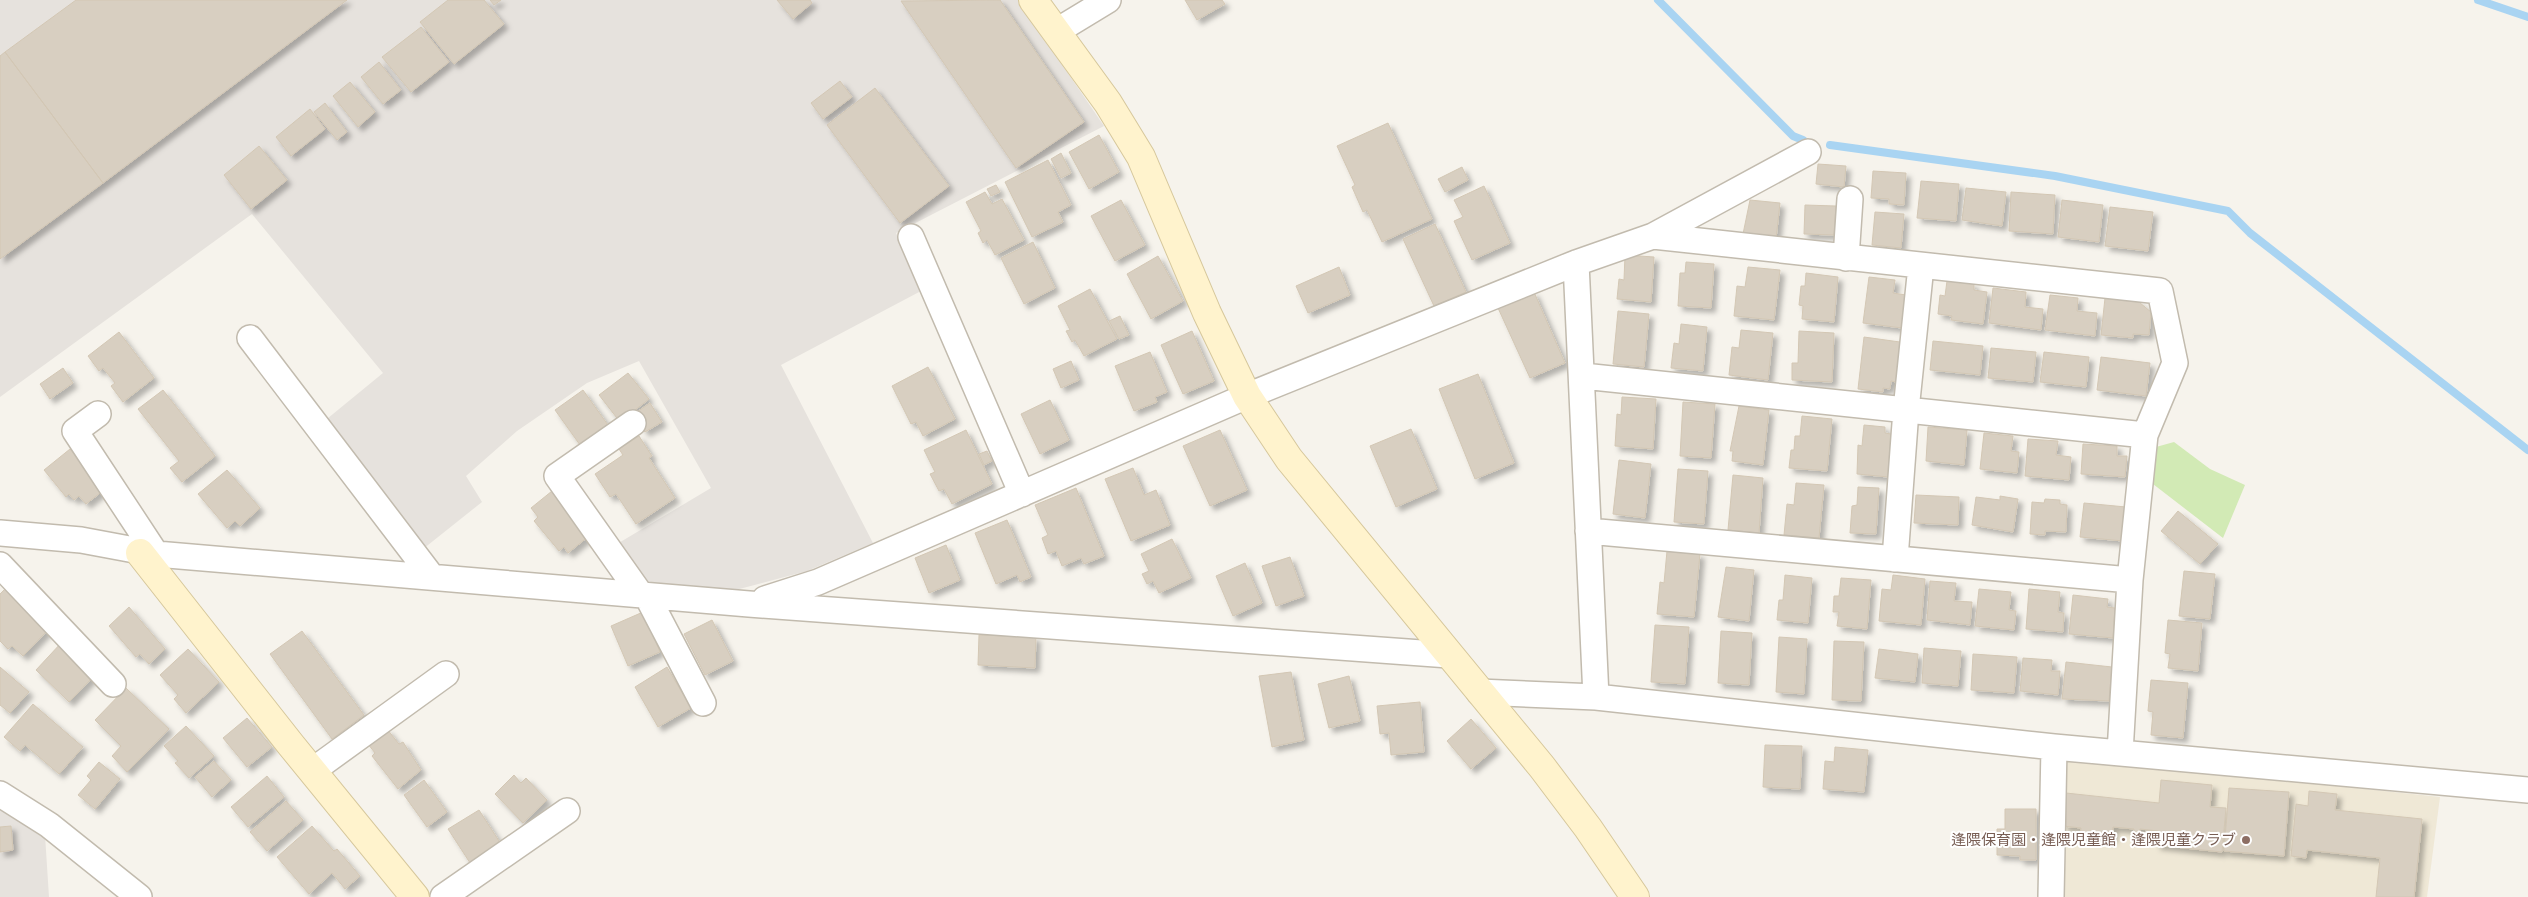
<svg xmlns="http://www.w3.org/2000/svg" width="2528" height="897" font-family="Lato,'Noto Sans JP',sans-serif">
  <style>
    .industrial { fill: #e6e2dd }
    .education { fill: #efe8d6 }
    .green { fill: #d2eab5 }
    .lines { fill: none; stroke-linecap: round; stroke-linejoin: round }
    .stream { stroke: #a9d4f2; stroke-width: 8 }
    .building { fill: #d8cfc1; stroke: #d3c7b4; filter: url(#shadow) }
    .street-casing { stroke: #c2bbae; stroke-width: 28 }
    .secondary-casing { stroke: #d6c79b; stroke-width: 30 }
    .street { stroke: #fff; stroke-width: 25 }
    .secondary { stroke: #fff3cd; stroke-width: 28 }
    .education-dot { fill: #8d6e63; stroke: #fff; stroke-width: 2 }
    .labels { text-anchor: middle; stroke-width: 4; stroke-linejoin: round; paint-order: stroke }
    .education-label { font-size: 15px; fill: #785e54; stroke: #fff; text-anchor: end }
  </style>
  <defs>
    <filter id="shadow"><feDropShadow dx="4.5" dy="4.5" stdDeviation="2.5" flood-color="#0004"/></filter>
  </defs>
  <rect width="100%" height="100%" fill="#f6f3ec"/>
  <path class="industrial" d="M 0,0 L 1018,0 L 1104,126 L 896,233 L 921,291 L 781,365 L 873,543 L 807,571 L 728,592 L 647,584 L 617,544 L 711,488 L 639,361 L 587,383 L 517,431 L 466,476 L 482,502 L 423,549 L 322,423 L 383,373 L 252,214 L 0,397 Z
    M 0,806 L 45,835 L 49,897 L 0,897 Z"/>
  <path class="education" d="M 2064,757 L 2440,797 L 2427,897 L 2062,897 Z"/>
  <path class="green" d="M 2174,442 L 2210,469 L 2245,485 L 2223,538 L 2153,484 L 2156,447 Z"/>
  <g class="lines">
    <path class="stream" d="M 1658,0 L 1793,136 L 1803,140
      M 2478,0 L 2528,17
      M 1830,145 L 2055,176 L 2228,211 L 2250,233 L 2528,450"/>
  </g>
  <path class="building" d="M 76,0 L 347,0 L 103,183 L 5,52 Z
    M 448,0 L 484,0 L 504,24 L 454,64 L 420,22 Z
    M 490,0 L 501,0 L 494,5 Z
    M 777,0 L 810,0 L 812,3 L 793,19 Z
    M 1000,0 L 1084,122 L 1016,168 L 901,1 Z
    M 1185,0 L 1222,0 L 1225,4 L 1197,20 Z
    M 421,27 L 449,62 L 411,92 L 382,57 Z
    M 5,52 L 103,183 L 0,259 L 0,56 Z
    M 379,62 L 401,90 L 383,104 L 361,77 Z
    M 840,81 L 852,97 L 823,119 L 811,103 Z
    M 350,82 L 375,112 L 358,127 L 333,96 Z
    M 875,88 L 949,186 L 900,223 L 827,125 Z
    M 325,103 L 347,132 L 337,140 L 314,112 Z
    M 310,109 L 325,129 L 291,156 L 276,137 Z
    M 1388,123 L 1432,219 L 1382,242 L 1367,210 L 1363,212 L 1352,187 L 1355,185 L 1337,146 Z
    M 1099,135 L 1119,172 L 1089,189 L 1069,152 Z
    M 259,146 L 287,180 L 251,209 L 224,175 Z
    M 1061,153 L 1071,173 L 1061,178 L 1051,159 Z
    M 1048,160 L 1071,205 L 1058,212 L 1063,222 L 1032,237 L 1005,182 Z
    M 1818,164 L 1846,166 L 1844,187 L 1816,184 Z
    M 1462,167 L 1468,180 L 1445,192 L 1438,179 Z
    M 1873,171 L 1906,173 L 1904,205 L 1889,204 L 1889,199 L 1871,198 Z
    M 1921,181 L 1959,184 L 1956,221 L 1917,218 Z
    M 996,185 L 1000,192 L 991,196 L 987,189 Z
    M 1484,186 L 1510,243 L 1472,260 L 1454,221 L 1463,217 L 1454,200 Z
    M 1966,188 L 2006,192 L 2002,226 L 1962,220 Z
    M 985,192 L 992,204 L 1002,199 L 1024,240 L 995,255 L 987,240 L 983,243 L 978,233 L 981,231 L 966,202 Z
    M 2011,192 L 2055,195 L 2053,234 L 2009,231 Z
    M 1121,200 L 1145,245 L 1115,261 L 1091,216 Z
    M 1750,200 L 1780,203 L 1776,239 L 1743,234 Z
    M 2062,200 L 2103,205 L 2099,242 L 2058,237 Z
    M 1805,205 L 1836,206 L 1834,235 L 1804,234 Z
    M 2110,207 L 2153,212 L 2148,251 L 2105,246 Z
    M 1875,212 L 1904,214 L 1901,248 L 1872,245 Z
    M 1435,224 L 1466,292 L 1434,306 L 1403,239 Z
    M 1033,242 L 1055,288 L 1024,304 L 1001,258 Z
    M 1625,255 L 1654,257 L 1651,302 L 1617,299 L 1619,279 L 1624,280 Z
    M 1158,256 L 1183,301 L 1151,319 L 1127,274 Z
    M 1686,262 L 1714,264 L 1711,308 L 1678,306 L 1680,273 L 1685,273 Z
    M 1339,267 L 1350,295 L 1308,313 L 1296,286 Z
    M 1748,267 L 1780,270 L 1774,320 L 1734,316 L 1737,286 L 1745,287 Z
    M 1806,273 L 1838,277 L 1834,322 L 1802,319 L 1803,306 L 1799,305 L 1801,286 L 1805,286 Z
    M 1869,277 L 1895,280 L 1893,293 L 1906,295 L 1902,328 L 1863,323 Z
    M 1947,281 L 1974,284 L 1974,290 L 1987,292 L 1983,324 L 1951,320 L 1952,316 L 1938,314 L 1940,295 L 1945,296 Z
    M 1993,288 L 2026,292 L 2025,307 L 2043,309 L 2041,330 L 1989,323 Z
    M 1090,289 L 1117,339 L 1084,356 L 1075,340 L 1072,342 L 1066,331 L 1070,330 L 1058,306 Z
    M 1534,292 L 1565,363 L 1530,378 L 1498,308 Z
    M 2050,295 L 2078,298 L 2077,311 L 2097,313 L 2095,336 L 2045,330 Z
    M 2105,298 L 2139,302 L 2151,312 L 2149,335 L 2133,334 L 2133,338 L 2101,335 Z
    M 1618,311 L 1649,314 L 1644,367 L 1613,364 Z
    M 1120,316 L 1129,335 L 1119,339 L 1109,321 Z
    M 1681,324 L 1707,327 L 1703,371 L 1671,368 L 1674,343 L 1679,344 Z
    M 1741,330 L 1773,333 L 1768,380 L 1729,375 L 1732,347 L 1739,348 Z
    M 1192,331 L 1214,381 L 1183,394 L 1161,345 Z
    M 1799,331 L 1834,333 L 1832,382 L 1792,380 L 1792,363 L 1798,363 Z
    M 119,332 L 154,378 L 123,402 L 111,386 L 115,383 L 103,368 L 99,371 L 88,356 Z
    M 1864,337 L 1900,342 L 1896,382 L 1891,381 L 1890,389 L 1883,388 L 1883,392 L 1858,389 Z
    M 1933,341 L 1983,346 L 1980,375 L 1930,370 Z
    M 1991,348 L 2036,352 L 2033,382 L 1988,378 Z
    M 1150,352 L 1167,392 L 1155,397 L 1157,402 L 1134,411 L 1115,366 Z
    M 2044,352 L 2089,357 L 2086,387 L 2040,382 Z
    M 2101,357 L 2150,363 L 2146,396 L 2097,390 Z
    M 1071,361 L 1079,380 L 1061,388 L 1053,369 Z
    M 928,367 L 955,419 L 923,436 L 916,422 L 911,424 L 892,386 Z
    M 63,368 L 73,383 L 50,399 L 40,384 Z
    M 628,373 L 649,399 L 620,422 L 599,395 Z
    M 1478,374 L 1514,463 L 1475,479 L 1439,389 Z
    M 163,390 L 215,456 L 182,482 L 170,468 L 179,461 L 138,409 Z
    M 583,390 L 608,425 L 580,445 L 555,410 Z
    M 1622,397 L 1656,399 L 1653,449 L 1615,446 L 1617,414 L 1621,415 Z
    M 1050,400 L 1069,440 L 1040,454 L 1021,414 Z
    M 1683,402 L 1715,404 L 1711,458 L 1680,456 Z
    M 650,403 L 662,422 L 645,432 L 634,414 Z
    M 1739,406 L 1769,410 L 1763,465 L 1732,461 L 1733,451 L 1730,451 Z
    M 1802,416 L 1832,419 L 1827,471 L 1789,468 L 1791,450 L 1794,450 L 1795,436 L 1800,436 Z
    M 1864,425 L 1885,427 L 1885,433 L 1891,434 L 1888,477 L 1857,474 L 1858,445 L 1862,446 Z
    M 1928,427 L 1967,430 L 1964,465 L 1926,461 Z
    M 1411,429 L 1437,489 L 1396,507 L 1370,446 Z
    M 966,430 L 992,484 L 952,504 L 944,489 L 939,491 L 930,474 L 935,472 L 924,450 Z
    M 1220,430 L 1247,490 L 1210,506 L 1183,446 Z
    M 1984,433 L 2013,436 L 2011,451 L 2019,452 L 2017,473 L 1980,469 Z
    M 639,436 L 652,456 L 649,458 L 675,498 L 636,524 L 616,494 L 610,497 L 595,474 L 623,455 L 619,449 Z
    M 2028,439 L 2058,441 L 2056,455 L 2071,457 L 2069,480 L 2025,476 Z
    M 2083,444 L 2117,446 L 2117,456 L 2127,456 L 2125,477 L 2081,474 Z
    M 70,449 L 104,490 L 86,504 L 79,496 L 74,500 L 69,494 L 66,497 L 44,470 Z
    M 987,451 L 992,461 L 984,465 L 979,454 Z
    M 1619,460 L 1651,464 L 1645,518 L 1613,514 Z
    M 1133,468 L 1144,495 L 1156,490 L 1170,525 L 1131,541 L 1105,479 Z
    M 1678,469 L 1708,471 L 1704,524 L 1674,522 Z
    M 227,470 L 260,508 L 240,526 L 235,521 L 227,528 L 198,494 Z
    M 1733,475 L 1763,478 L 1759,533 L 1728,530 Z
    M 1796,483 L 1824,485 L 1819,538 L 1784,535 L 1787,504 L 1794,505 Z
    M 1858,487 L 1879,488 L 1876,534 L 1850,533 L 1852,506 L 1857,505 Z
    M 1076,488 L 1104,556 L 1084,564 L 1081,558 L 1062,566 L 1056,551 L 1048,554 L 1042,538 L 1048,535 L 1035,505 Z
    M 552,491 L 589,536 L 568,553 L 564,547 L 559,551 L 534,521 L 538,517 L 531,508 Z
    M 1916,495 L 1959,497 L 1958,525 L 1914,523 Z
    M 2000,496 L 2018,499 L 2013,532 L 1972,525 L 1976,497 L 2000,500 Z
    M 2045,499 L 2060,500 L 2060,504 L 2067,505 L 2066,532 L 2045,531 L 2045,535 L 2030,534 L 2032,502 L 2044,503 Z
    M 2084,503 L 2126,507 L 2123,541 L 2080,537 Z
    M 2178,511 L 2218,544 L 2200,564 L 2161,531 Z
    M 1007,520 L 1031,577 L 1020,582 L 1017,575 L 996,584 L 975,533 Z
    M 1172,539 L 1191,578 L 1159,593 L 1153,581 L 1147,584 L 1142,574 L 1149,571 L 1141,554 Z
    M 946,545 L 960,580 L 929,593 L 915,558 Z
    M 1667,551 L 1700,554 L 1694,617 L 1657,614 L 1660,582 L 1664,583 Z
    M 1290,557 L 1304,596 L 1276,606 L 1262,566 Z
    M 1245,563 L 1262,603 L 1233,616 L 1216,576 Z
    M 1726,567 L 1754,570 L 1749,621 L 1718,617 Z
    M 2184,571 L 2215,574 L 2210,619 L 2179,616 Z
    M 1785,575 L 1812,578 L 1808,623 L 1777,620 L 1779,600 L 1783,600 Z
    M 1893,575 L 1925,579 L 1921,625 L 1879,621 L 1882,589 L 1891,590 Z
    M 1841,578 L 1871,580 L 1867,629 L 1837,626 L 1839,612 L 1833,612 L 1834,596 L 1839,596 Z
    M 1930,581 L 1956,583 L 1954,601 L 1972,602 L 1970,625 L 1927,620 Z
    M 6,588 L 48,630 L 23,656 L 12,646 L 8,649 L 0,641 L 0,594 Z
    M 1979,589 L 2011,592 L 2009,610 L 2016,611 L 2014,630 L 1975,626 Z
    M 2029,589 L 2060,592 L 2058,612 L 2064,613 L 2063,632 L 2026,629 Z
    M 2073,595 L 2108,599 L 2107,607 L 2115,608 L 2113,638 L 2069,634 Z
    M 129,607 L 165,649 L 149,664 L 140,654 L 136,657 L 109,626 Z
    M 643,612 L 660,652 L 628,666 L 611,626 Z
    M 712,620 L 733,661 L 705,675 L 684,634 Z
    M 2168,620 L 2202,623 L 2198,671 L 2168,668 L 2170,654 L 2165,653 Z
    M 1655,625 L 1689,627 L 1685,684 L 1651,682 Z
    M 302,631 L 364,715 L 332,739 L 270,654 Z
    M 1721,631 L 1752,633 L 1749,685 L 1718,683 Z
    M 979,635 L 1036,637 L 1035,668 L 978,665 Z
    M 1779,637 L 1807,639 L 1804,694 L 1776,692 Z
    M 1834,641 L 1864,642 L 1861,701 L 1832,700 Z
    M 62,642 L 95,675 L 69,702 L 36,670 Z
    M 1924,648 L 1961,651 L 1958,686 L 1922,683 Z
    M 188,649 L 219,682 L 186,713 L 174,699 L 178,695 L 160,675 Z
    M 1879,649 L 1918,654 L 1915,682 L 1875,678 Z
    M 1973,654 L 2017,657 L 2014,693 L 1971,690 Z
    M 2023,658 L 2052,660 L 2051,671 L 2060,671 L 2058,695 L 2020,691 Z
    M 2066,662 L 2112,667 L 2109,701 L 2062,699 Z
    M 0,667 L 29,692 L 10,713 L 0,705 Z
    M 667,667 L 691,708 L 658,727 L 635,687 Z
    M 1291,672 L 1304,740 L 1272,747 L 1259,676 Z
    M 1349,676 L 1360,721 L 1329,728 L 1318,684 Z
    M 2151,680 L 2188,683 L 2183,738 L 2151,735 L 2153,712 L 2148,711 Z
    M 126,688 L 169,729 L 127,772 L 112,756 L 121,746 L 95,720 Z
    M 1420,702 L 1424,752 L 1391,755 L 1389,733 L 1380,734 L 1377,706 Z
    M 33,704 L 83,747 L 59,774 L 25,745 L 20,751 L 4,737 Z
    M 247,718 L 272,747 L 247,767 L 223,738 Z
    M 1471,719 L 1496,748 L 1471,769 L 1447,741 Z
    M 186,726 L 214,756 L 189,778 L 175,763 L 178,761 L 164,746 Z
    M 387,729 L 399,744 L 403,742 L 421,770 L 398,789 L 372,756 L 375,753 L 368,744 Z
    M 1765,745 L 1802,746 L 1800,789 L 1763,787 Z
    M 1835,747 L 1868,750 L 1864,792 L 1823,789 L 1825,761 L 1834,762 Z
    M 214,761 L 231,780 L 212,797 L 195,777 Z
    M 99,762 L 120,779 L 95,809 L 78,795 L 91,780 L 87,776 Z
    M 514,775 L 521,783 L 526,778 L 547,800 L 523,823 L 495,794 Z
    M 267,776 L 284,797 L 248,827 L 231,807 Z
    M 424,780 L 447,812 L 427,827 L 404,795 Z
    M 2161,780 L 2212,785 L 2210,807 L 2226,808 L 2222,852 L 2156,845 L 2158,831 L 2140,829 L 2139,835 L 2134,835 L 2134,829 L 2113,827 L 2112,839 L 2080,836 L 2081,828 L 2063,826 L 2066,793 L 2159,803 Z
    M 2229,788 L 2289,792 L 2284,856 L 2224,851 Z
    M 2309,791 L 2337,794 L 2335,810 L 2422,819 L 2414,897 L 2376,897 L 2380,858 L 2307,850 L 2306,858 L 2291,856 L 2296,804 L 2308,806 Z
    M 286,801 L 303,820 L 267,851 L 250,832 Z
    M 2005,809 L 2036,809 L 2036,860 L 2020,860 L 2020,856 L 1997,855 L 1997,829 L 2005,829 Z
    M 479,810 L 503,847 L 472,866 L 448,829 Z
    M 11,826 L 13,850 L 0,852 L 0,827 Z
    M 312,826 L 334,851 L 337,849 L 360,876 L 345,889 L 332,873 L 309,894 L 277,857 Z"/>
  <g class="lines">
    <defs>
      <path id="street" d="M 1057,31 L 1108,0
        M 1653,236 L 2160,291 L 2175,363 L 2145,435 L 2130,580 L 2120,753
        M 911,237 L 1022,494
        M 1846,258 L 1850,199
        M 1576,263 L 1596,697
        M 250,338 L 432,577
        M 1583,376 L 2145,435
        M 98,414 L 75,431 L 156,554
        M 633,423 L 557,476 L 641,595
        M 1588,531 L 2130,580
        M 0,533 L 81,540 L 156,554 L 749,604 L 1449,655
        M 1895,559 L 1906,410 L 1921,266
        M 0,565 L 113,684
        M 647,596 L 703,703
        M 765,599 L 818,582 L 1247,396 L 1576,263 L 1653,236 L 1808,152
        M 1479,692 L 1596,697 L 2054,747 L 2528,790
        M 312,771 L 446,674
        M 0,794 L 49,825 L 139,897
        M 443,897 L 567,811
        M 2051,897 L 2054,747"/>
      <path id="secondary" d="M 1033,0 L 1108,103 L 1141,157 L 1207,313 L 1247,396 L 1289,459 L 1542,767 L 1588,828 L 1635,897
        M 140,553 L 291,745 L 415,897"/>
    </defs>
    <use href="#street" class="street-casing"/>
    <use href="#secondary" class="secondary-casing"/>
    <use href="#street" class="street"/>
    <use href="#secondary" class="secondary"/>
  </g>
  <circle class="education-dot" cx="2246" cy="840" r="5"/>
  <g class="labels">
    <g class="education-label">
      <text x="2236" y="845">逢隈保育園・逢隈児童館・逢隈児童クラブ</text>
    </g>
  </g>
</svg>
